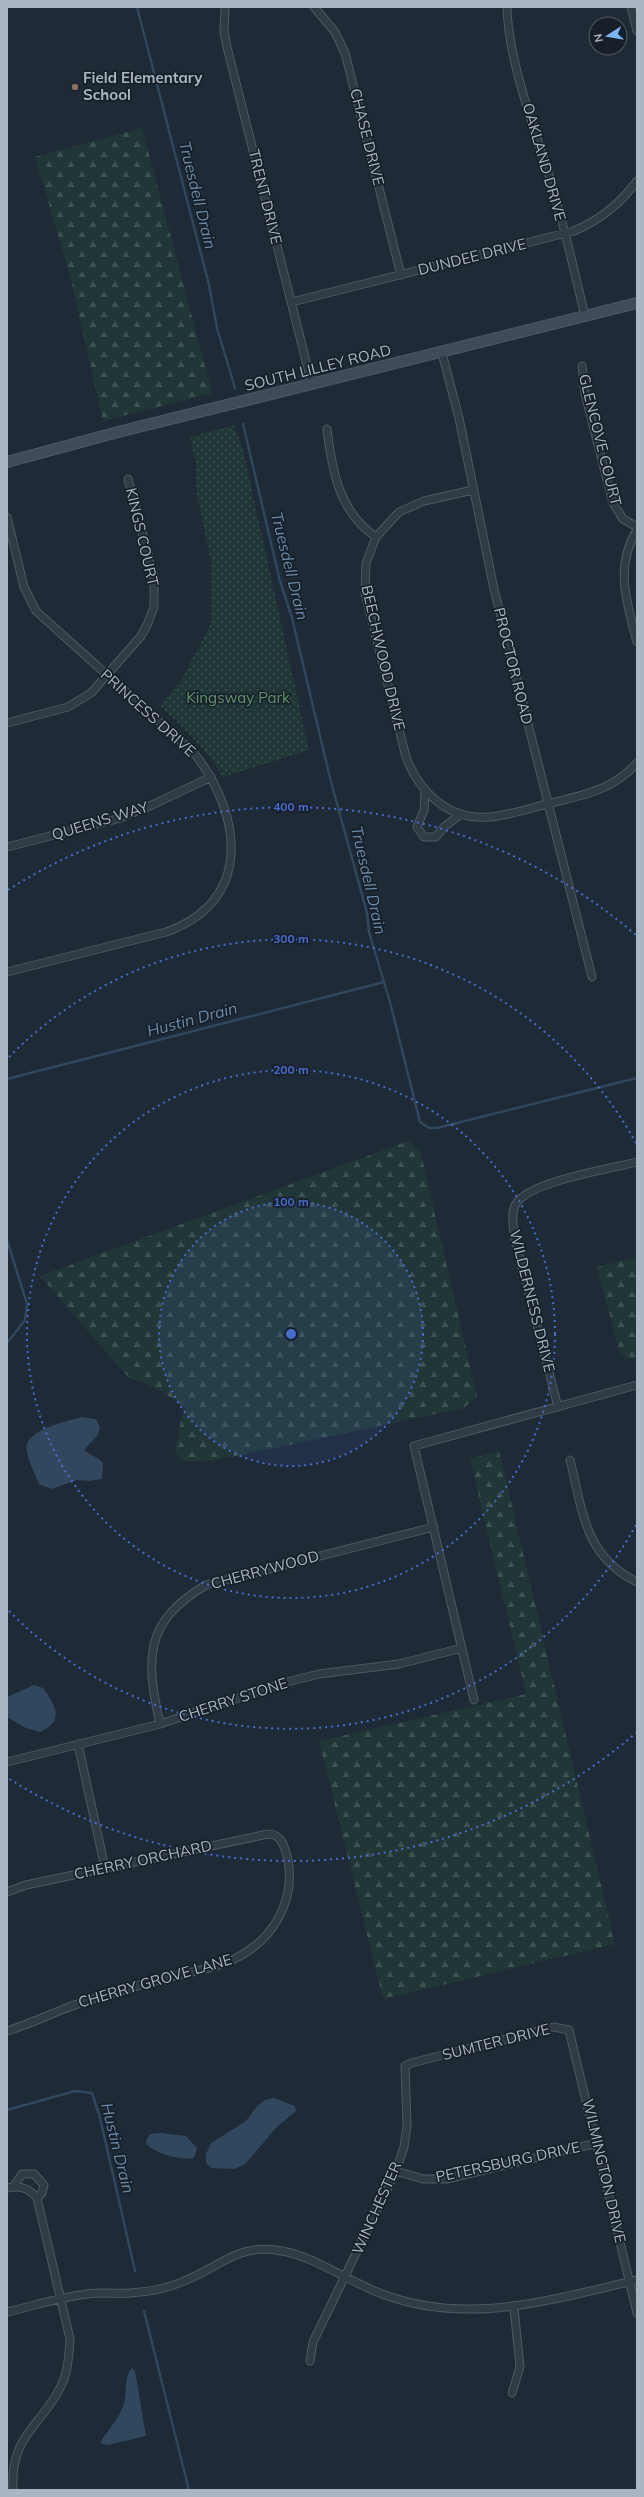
<svg xmlns="http://www.w3.org/2000/svg" width="644" height="2497" font-family="Mulish,sans-serif">
  <style>
    .grass { fill: url(#grass-dots) }
    .forest { fill: url(#forest-firs) }
    .water { fill: #31475d }
    .lines { fill: none; stroke-linecap: round; stroke-linejoin: round }
    .stream { stroke: #31475d; stroke-width: 2.5 }
    .street-casing { stroke: #4f5964; stroke-width: 9 }
    .secondary-casing { stroke: #4f5964; stroke-width: 12 }
    .street { stroke: #313b46; stroke-width: 7 }
    .secondary { stroke: #3f4b59; stroke-width: 10 }
    .ring { fill: none; stroke: #486dd2; stroke-width: 2; stroke-dasharray: 2 4 }
    .education-dot { fill: #8d6e63; stroke: #17202a; stroke-width: 1.5 }
    .labels { text-anchor: middle; stroke-width: 3.5; stroke-linejoin: round; paint-order: stroke }
    .poi-label { font-size: 15px; font-weight: bold; fill: #abb6c3; stroke: #17202a; text-anchor: start }
    .street-label { font-size: 15px; fill: #abb6c3; stroke: #17202a }
    .park-label { font-size: 15px; fill: #63936a; stroke: #17202a }
    .water-label { font-size: 16px; font-style: italic; fill: #6b8aa8; stroke: #17202a }
    .centre { fill: #486dd2; stroke: #17202a; stroke-width: 2 }
    .ring-label { font-size: 12px; text-anchor: middle; font-weight: bold; fill: #486dd2; stroke: #17202a; stroke-width: 3.5; stroke-linejoin: round; paint-order: stroke }
  </style>
  <defs>
    <pattern id="grass-dots" width="8" height="8" patternUnits="userSpaceOnUse"><rect width="8" height="8" fill="#213737"/><path d="M2 2h.1M6 6h.1" fill="none" stroke="#3f5252" stroke-width="1.8" stroke-linecap="round"/></pattern>
    <pattern id="forest-firs" width="22" height="20" patternUnits="userSpaceOnUse"><rect width="22" height="20" fill="#213737"/><path d="M5 1l3.5 6h-7zM16 11l3.5 6h-7z" fill="#3f5252"/></pattern>
  </defs>
  <rect width="100%" height="100%" fill="#1e2a35"/>
  <path class="grass" d="M 234,425 L 243,450 L 309,750 L 223,777 C 206,749 185,728 160,706 L 181,680 L 211,624 L 211,562 L 196,489 L 196,463 L 190,437 Z"/>
  <path class="forest" d="M 142,128 L 212,393 L 103,421 L 70,275 L 35,157 Z
    M 408,1141 L 420,1150 L 477,1396 L 464,1408 L 212,1461 L 183,1461 L 175,1452 L 181,1419 L 186,1407 L 148,1384 L 129,1378 L 40,1276 Z
    M 637,1257 L 637,1358 L 627,1359 L 620,1354 L 597,1267 Z
    M 499,1451 L 615,1944 L 383,1999 L 319,1741 L 526,1694 L 470,1459 Z"/>
  <path class="water" d="M 82,1417 L 96,1419 L 100,1428 L 98,1435 L 84,1450 C 91,1456 97,1456 103,1463 L 102,1479 L 90,1481 L 77,1480 L 52,1489 L 40,1485 C 36,1477 24,1453 27,1444 C 33,1428 67,1421 82,1417 Z
    M 34,1685 L 43,1688 C 56,1706 65,1721 40,1732 L 26,1728 L 7,1717 L 7,1697 Z
    M 274,2098 L 295,2106 L 296,2111 L 277,2127 L 244,2165 L 234,2169 L 211,2168 L 206,2163 L 206,2154 L 211,2143 L 246,2121 L 257,2106 L 265,2100 Z
    M 161,2133 L 186,2136 L 197,2148 L 194,2158 C 182,2161 157,2154 147,2145 L 146,2141 L 150,2134 Z
    M 132,2368 L 135,2371 L 146,2436 L 108,2445 L 101,2444 L 101,2441 C 109,2429 119,2418 124,2404 C 127,2394 124,2375 132,2368 Z"/>
  <g class="lines">
    <path class="stream" d="M 137,7 L 209,285 L 217,328 L 235,388
      M 243,424 L 280,581 L 292,618 L 330,778 L 367,913 L 369,932 L 390,1002 L 420,1122 L 429,1128 L 437,1128 L 637,1078
      M 7,1079 L 384,982
      M 7,1240 L 27,1304 L 25,1320 L 7,1343
      M 7,2110 L 75,2091 L 92,2093 L 100,2118 L 135,2271
      M 144,2311 L 189,2490"/>
    <defs>
      <path id="street" d="M 225,7 L 224,32 L 227,47 L 312,385
        M 314,7 L 335,32 L 345,53 L 401,275
        M 507,7 C 508,56 531,119 546,166 C 562,215 573,266 585,316
        M 631,7 L 637,31
        M 292,302 L 574,231 C 600,220 620,204 637,181
        M 442,353 L 459,418 L 494,589 L 592,977
        M 582,366 L 585,394 L 613,503 L 623,519 L 637,527
        M 327,429 C 332,471 339,512 376,537
        M 473,490 L 424,501 L 399,512 L 376,537 L 366,563 L 365,593 L 406,757 C 419,792 448,820 488,817 C 509,816 530,808 551,803 C 584,795 613,790 637,763
        M 7,517 L 24,587 L 36,611 L 194,753 C 242,814 254,901 166,932 L 7,972
        M 637,530 C 614,567 627,603 637,642
        M 7,723 L 68,707 L 91,693 L 141,636 L 148,623 L 154,607 L 154,577 L 128,479
        M 425,792 L 424,810 L 417,827 L 424,837 L 436,837 L 444,827 L 461,814
        M 7,847 L 117,819 L 152,805 L 211,777
        M 558,1407 L 515,1240 C 514,1229 509,1211 518,1201 C 535,1181 609,1169 637,1162
        M 570,1460 C 583,1511 584,1556 637,1582
        M 474,1700 L 414,1446 L 637,1385
        M 160,1724 C 146,1660 143,1622 206,1585 L 434,1527
        M 78,1744 L 105,1868
        M 7,1762 L 160,1724 L 283,1683 L 319,1674 L 399,1664 L 462,1648
        M 7,1892 L 26,1885 L 268,1834 C 282,1834 285,1848 288,1860 C 295,1899 275,1937 240,1956 C 219,1968 194,1971 171,1977 C 153,1981 136,1986 118,1992 C 103,1996 87,2000 72,2006 C 50,2014 30,2024 7,2031
        M 396,2171 L 423,2179 L 447,2179 L 597,2143
        M 14,2186 L 22,2174 L 34,2174 L 44,2185 L 42,2193 L 37,2198
        M 7,2188 C 20,2185 29,2188 37,2198 L 70,2339 C 69,2355 68,2370 62,2384 C 43,2426 10,2433 13,2490
        M 7,2312 C 33,2306 60,2297 87,2294 C 101,2292 116,2294 130,2293 C 148,2292 168,2288 184,2281 C 219,2268 234,2245 276,2250 C 312,2254 350,2283 385,2295 C 470,2326 553,2299 637,2280
        M 310,2361 L 313,2342 L 396,2171 L 404,2147 L 407,2125 L 405,2066 L 411,2063 L 554,2027 L 569,2030 L 637,2313
        M 512,2393 L 520,2367 L 514,2308"/>
      <path id="secondary" d="M 7,462 L 118,432 L 637,303"/>
    </defs>
    <use href="#street" class="street-casing"/>
    <use href="#secondary" class="secondary-casing"/>
    <use href="#street" class="street"/>
    <use href="#secondary" class="secondary"/>
  </g>
  <circle cx="291" cy="1334" r="132" fill="#486dd2" fill-opacity=".12"/>
  <g class="ring">
    <circle cx="291" cy="1334" r="132"/>
    <circle cx="291" cy="1334" r="264"/>
    <path d="M636 1525A395 395 0 0 1 9 1611M9 1057A395 395 0 0 1 636 1143"/>
    <path d="M637 1732A527 527 0 0 1 8 1778M8 890A527 527 0 0 1 637 936"/>
  </g>
  <circle class="education-dot" cx="75" cy="87" r="4"/>
  <g class="labels">
    <g class="poi-label">
      <text x="83" y="83">Field Elementary<tspan x="83" dy="17">School</tspan></text>
    </g>
    <g class="street-label">
      <text transform="translate(367 137) rotate(76)" y="5">CHASE DRIVE</text>
      <text transform="translate(544 162) rotate(74)" y="5">OAKLAND DRIVE</text>
      <text transform="translate(265 197) rotate(76)" y="5">TRENT DRIVE</text>
      <text transform="translate(472 257) rotate(-14)" y="5">DUNDEE DRIVE</text>
      <text transform="translate(318 368) rotate(-14)" y="5">SOUTH LILLEY ROAD</text>
      <text transform="translate(600 440) rotate(76)" y="5">GLENCOVE COURT</text>
      <text transform="translate(142 537) rotate(77)" y="5">KINGS COURT</text>
      <text transform="translate(383 658) rotate(77)" y="5">BEECHWOOD DRIVE</text>
      <text transform="translate(513 666) rotate(76)" y="5">PROCTOR ROAD</text>
      <text transform="translate(148 713) rotate(42)" y="5">PRINCESS DRIVE</text>
      <text transform="translate(100 821) rotate(-17)" y="5">QUEENS WAY</text>
      <text transform="translate(532 1301) rotate(76)" y="5">WILDERNESS DRIVE</text>
      <text transform="translate(265 1570) rotate(-15)" y="5">CHERRYWOOD</text>
      <text transform="translate(233 1700) rotate(-18)" y="5">CHERRY STONE</text>
      <text transform="translate(143 1860) rotate(-12)" y="5">CHERRY ORCHARD</text>
      <text transform="translate(155 1981) rotate(-16)" y="5">CHERRY GROVE LANE</text>
      <text transform="translate(496 2042) rotate(-14)" y="5">SUMTER DRIVE</text>
      <text transform="translate(508 2162) rotate(-12)" y="5">PETERSBURG DRIVE</text>
      <text transform="translate(604 2171) rotate(77)" y="5">WILMINGTON DRIVE</text>
      <text transform="translate(377 2208) rotate(-66)" y="5">WINCHESTER</text>
    </g>
    <g class="park-label">
      <text x="238" y="703">Kingsway Park</text>
    </g>
    <g class="water-label">
      <text transform="translate(198 195) rotate(76)" y="6">Truesdell Drain</text>
      <text transform="translate(290 566) rotate(76)" y="6">Truesdell Drain</text>
      <text transform="translate(369 880) rotate(77)" y="6">Truesdell Drain</text>
      <text transform="translate(192 1019) rotate(-15)" y="6">Hustin Drain</text>
      <text transform="translate(118 2148) rotate(76)" y="6">Hustin Drain</text>
    </g>
  </g>
  <circle cx="291" cy="1334" r="6" class="centre"/>
  <g class="ring-label">
    <text x="291" y="811">400 m</text>
    <text x="291" y="943">300 m</text>
    <text x="291" y="1074">200 m</text>
    <text x="291" y="1206">100 m</text>
  </g>
  <rect width="644" height="2497" fill="none" stroke="#abb6c3" stroke-width="16"/>
  <g transform="translate(608 36) rotate(258)"><circle r="19" fill="#17202a" stroke="#525c67"/>
  <path d="M0-3L7 15L0 10L-7 15Z" fill="#7ab6f9"/>
  <text y="-6" font-size="11" font-weight="bold" text-anchor="middle" fill="#abb6c3">N</text>
  </g>
</svg>
